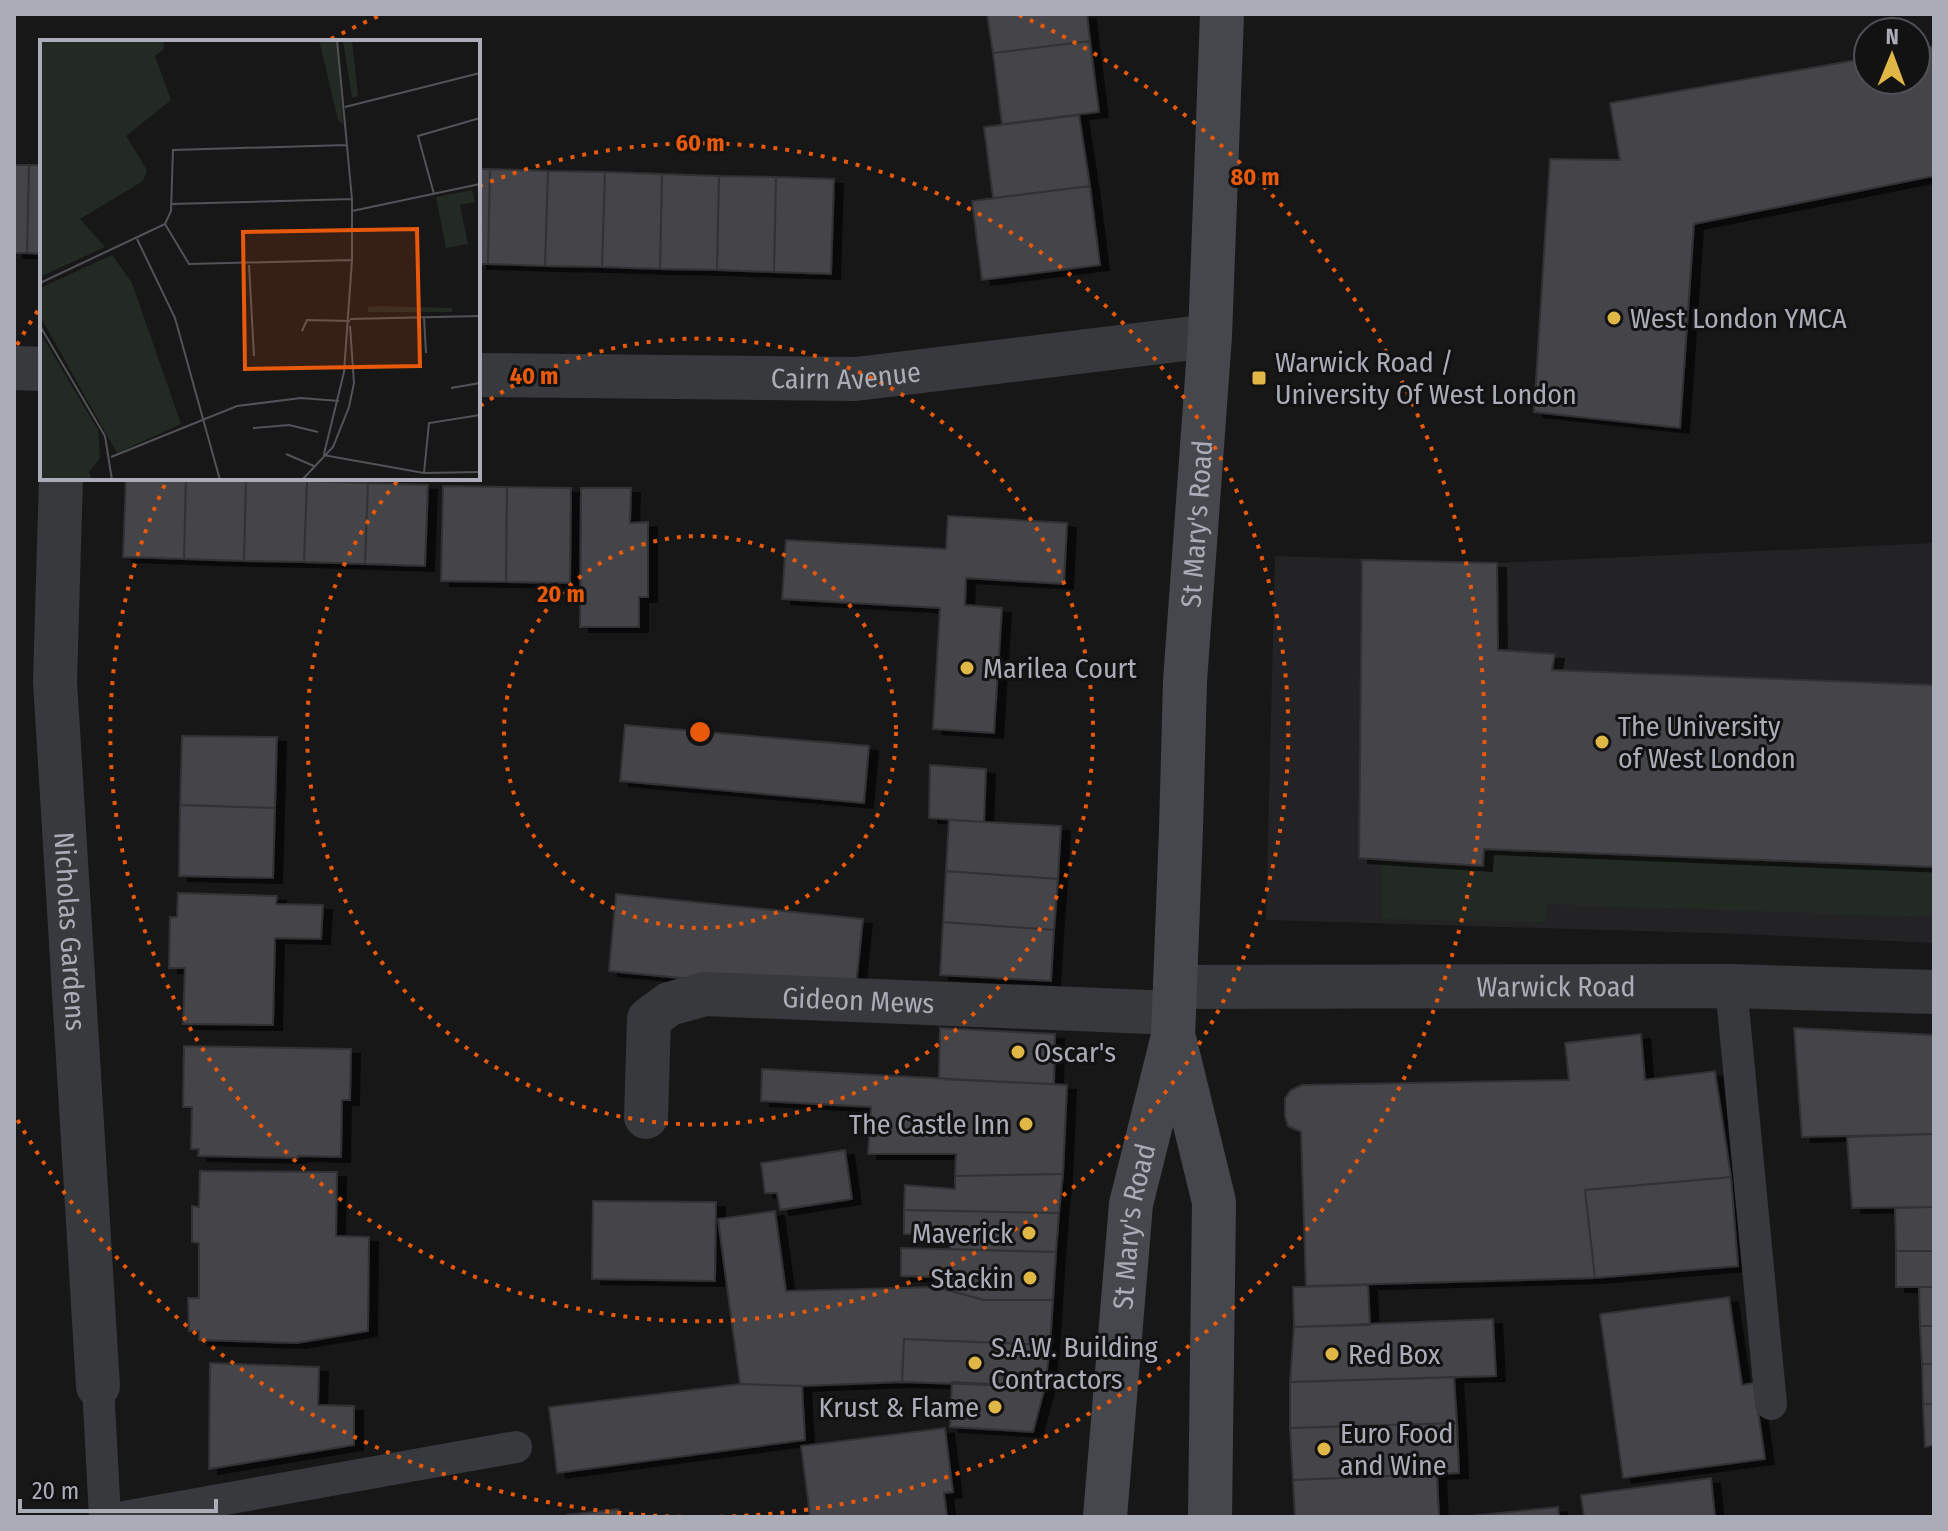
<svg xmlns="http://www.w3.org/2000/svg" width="1948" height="1531" font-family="'Fira Sans Condensed',sans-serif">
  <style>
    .built { fill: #232325 }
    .green { fill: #232a24 }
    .building { fill: #444448; stroke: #313134; stroke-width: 2; filter: url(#shadow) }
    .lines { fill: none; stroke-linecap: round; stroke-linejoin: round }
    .service { stroke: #38393d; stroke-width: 32 }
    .minor { stroke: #38393d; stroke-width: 44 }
    .tertiary { stroke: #38393d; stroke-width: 44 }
    .secondary { stroke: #46474d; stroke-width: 44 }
    .ring { fill: none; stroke: #e8590c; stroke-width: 4; stroke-dasharray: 4 8 }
    .poi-dot { fill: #e0b647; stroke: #121213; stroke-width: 3 }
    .labels { text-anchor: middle; stroke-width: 6; stroke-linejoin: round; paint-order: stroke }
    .poi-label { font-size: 28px; fill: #aaadb7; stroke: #121213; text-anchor: start }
    .street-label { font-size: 28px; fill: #aaadb7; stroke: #121213 }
    .inset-road { fill: none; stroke: #525358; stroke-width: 2 }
    .view { fill: #e8590c; fill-opacity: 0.15; stroke: #e8590c; stroke-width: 4 }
    .inset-edge { fill: none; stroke: #aaadb7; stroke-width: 4 }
    .centre { fill: #e8590c; stroke: #121213; stroke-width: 4 }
    .ring-label { font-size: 24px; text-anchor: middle; font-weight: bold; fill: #e8590c; stroke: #121213; stroke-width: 6; stroke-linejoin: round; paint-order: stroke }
  </style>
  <defs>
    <filter id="shadow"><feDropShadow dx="9" dy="5" stdDeviation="0" flood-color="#0009"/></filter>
  </defs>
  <rect width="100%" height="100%" fill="#171718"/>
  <path class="built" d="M 1934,543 L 1934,943 L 1742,934 L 1266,920 L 1275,556 L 1498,563 Z"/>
  <path class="green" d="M 1484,849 L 1934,867 L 1934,917 L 1547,904 L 1546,922 L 1382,919 L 1381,859 L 1483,866 Z"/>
  <path class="building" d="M 987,14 L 1087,14 L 1090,41 L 993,53 Z
    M 1090,41 L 1099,112 L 1002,124 L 993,53 Z
    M 1934,46 L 1934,176 L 1694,224 L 1680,428 L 1534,412 L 1550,159 L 1620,160 L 1610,103 L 1868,58 L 1868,80 L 1916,80 L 1916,49 Z
    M 1079,115 L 1090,186 L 993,198 L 984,127 Z
    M 14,165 L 29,165 L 27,253 L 14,253 Z
    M 29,165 L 42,165 L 42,254 L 27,253 Z
    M 478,169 L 490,169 L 488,264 L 478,264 Z
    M 490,169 L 548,171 L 545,266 L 488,264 Z
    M 548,171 L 605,172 L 602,267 L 545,266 Z
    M 605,172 L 662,174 L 660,269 L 602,267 Z
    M 662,174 L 719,176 L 717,270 L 660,269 Z
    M 719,176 L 776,177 L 774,272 L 717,270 Z
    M 776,177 L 834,179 L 831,274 L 774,272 Z
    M 1090,186 L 1100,265 L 982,280 L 972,201 Z
    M 126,478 L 186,478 L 184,559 L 123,557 Z
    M 186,478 L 246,480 L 244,561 L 184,559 Z
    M 246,480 L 307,481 L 304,562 L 244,561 Z
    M 307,481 L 368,483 L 365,564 L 304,562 Z
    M 368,483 L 428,485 L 425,566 L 365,564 Z
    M 443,486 L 507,487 L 506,582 L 441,581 Z
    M 507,487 L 571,488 L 570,583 L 506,582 Z
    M 581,488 L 631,488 L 630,523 L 648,522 L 648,597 L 639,597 L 639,627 L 580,627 Z
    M 948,516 L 1067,523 L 1064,584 L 966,578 L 965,605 L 1002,608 L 994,733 L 933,729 L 940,608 L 782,599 L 786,540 L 946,549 Z
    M 1362,560 L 1497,563 L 1498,650 L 1555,654 L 1552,670 L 1934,685 L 1934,867 L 1484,849 L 1483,866 L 1359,858 Z
    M 625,725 L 869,746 L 864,803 L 620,781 Z
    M 182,736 L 277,737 L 275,808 L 180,805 Z
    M 930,765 L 986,769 L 984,822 L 929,818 Z
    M 180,805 L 275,808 L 273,878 L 179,876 Z
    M 949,820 L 1061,826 L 1058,879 L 946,871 Z
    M 946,871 L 1058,879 L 1054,930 L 943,922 Z
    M 178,893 L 277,896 L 276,904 L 323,905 L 321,939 L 275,938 L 273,1025 L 183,1024 L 185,968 L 169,968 L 170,917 L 177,917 Z
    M 616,894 L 863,919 L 855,995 L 609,971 Z
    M 943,922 L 1054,930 L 1051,981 L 940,975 Z
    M 940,1028 L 1055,1034 L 1054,1084 L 939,1079 Z
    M 1794,1028 L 1934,1035 L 1934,1134 L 1802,1137 Z
    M 1641,1034 L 1645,1080 L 1715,1071 L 1731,1177 L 1585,1190 L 1595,1278 L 1306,1286 L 1301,1132 L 1288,1126 L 1285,1116 L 1285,1098 L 1291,1090 L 1302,1085 L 1569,1080 L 1565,1043 Z
    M 184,1046 L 351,1049 L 350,1100 L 342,1100 L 341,1157 L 298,1156 L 298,1158 L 198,1156 L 199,1149 L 191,1149 L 192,1107 L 183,1107 Z
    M 762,1069 L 1067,1085 L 1063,1174 L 955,1176 L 956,1154 L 868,1154 L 871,1107 L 761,1101 Z
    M 1934,1134 L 1934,1207 L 1852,1208 L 1847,1137 Z
    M 845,1150 L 852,1199 L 780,1210 L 777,1193 L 765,1193 L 761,1163 Z
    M 200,1171 L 337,1172 L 336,1236 L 369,1237 L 368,1331 L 297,1343 L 199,1340 L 199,1331 L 189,1331 L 188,1298 L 199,1298 L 199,1243 L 192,1242 L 192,1206 L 199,1207 Z
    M 1063,1174 L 1059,1213 L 904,1210 L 905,1185 L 955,1189 L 955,1176 Z
    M 1731,1177 L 1738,1266 L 1595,1278 L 1585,1190 Z
    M 593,1201 L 716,1202 L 715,1281 L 592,1279 Z
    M 1934,1207 L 1934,1251 L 1896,1251 L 1895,1208 Z
    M 904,1210 L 1059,1213 L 1056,1252 L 950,1249 L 950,1234 L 904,1234 Z
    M 775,1211 L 786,1291 L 936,1287 L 984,1300 L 1053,1300 L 1050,1345 L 904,1339 L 902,1382 L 802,1386 L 740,1384 L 718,1219 Z
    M 901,1248 L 1056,1252 L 1053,1300 L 984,1300 L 936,1287 L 936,1277 L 901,1276 Z
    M 1896,1251 L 1934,1251 L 1934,1287 L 1896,1287 Z
    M 1368,1285 L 1370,1325 L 1294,1327 L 1293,1287 Z
    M 1919,1287 L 1934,1287 L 1934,1326 L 1920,1326 Z
    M 1729,1297 L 1742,1385 L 1754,1383 L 1765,1459 L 1623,1478 L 1600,1314 Z
    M 1493,1319 L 1496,1376 L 1290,1382 L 1294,1327 Z
    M 1920,1326 L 1934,1326 L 1934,1364 L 1922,1364 Z
    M 904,1339 L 1050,1345 L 1045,1387 L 902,1382 Z
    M 210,1363 L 319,1367 L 318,1405 L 354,1406 L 354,1445 L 209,1469 Z
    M 1922,1364 L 1934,1364 L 1934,1404 L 1923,1404 Z
    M 1454,1377 L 1457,1423 L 1290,1428 L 1290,1382 Z
    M 952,1382 L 1045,1387 L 1033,1432 L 950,1427 Z
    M 740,1384 L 802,1386 L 805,1440 L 557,1473 L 549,1407 Z
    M 1923,1404 L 1934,1404 L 1934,1445 L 1925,1447 Z
    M 1457,1423 L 1459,1473 L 1293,1480 L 1290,1428 Z
    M 945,1428 L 953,1492 L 944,1493 L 947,1517 L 804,1517 L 810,1515 L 801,1446 Z
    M 1437,1474 L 1439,1517 L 1295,1517 L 1293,1480 Z
    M 1711,1478 L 1715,1517 L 1584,1517 L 1581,1495 Z
    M 1558,1507 L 1559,1517 L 1461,1517 Z
    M 618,1509 L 619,1517 L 567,1517 L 567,1515 Z"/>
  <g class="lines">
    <path class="service" d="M 1731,986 L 1771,1404
      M 98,1386 L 105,1517
      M 124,1517 L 516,1447"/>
    <g class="minor">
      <path d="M 14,368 L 42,369"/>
      <path id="s1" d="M 478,375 L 856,379 L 1210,336"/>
      <path id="s2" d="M 61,478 L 55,681 L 98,1386"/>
      <path id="s3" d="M 646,1117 L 649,1019 L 669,1004 L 705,994 L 1174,1013"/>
    </g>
    <path class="tertiary" id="s4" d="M 1176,987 L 1731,986 L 1934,992"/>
    <g class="secondary">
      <path d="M 1175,1042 L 1214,1202 L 1210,1517"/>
      <path id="s5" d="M 1105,1517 L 1131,1204 L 1173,1036 L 1181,829 L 1185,681 L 1210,336 L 1222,14"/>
    </g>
  </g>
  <g class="ring">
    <circle cx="700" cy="732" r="196"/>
    <path d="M480 406A393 393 0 1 1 399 479"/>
    <path d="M479 186A589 589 0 1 1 168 478"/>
    <path d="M693 1517A785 785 0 0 1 17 1119M17 345A785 785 0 0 1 42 304M331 39A785 785 0 0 1 381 15M1019 15A785 785 0 0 1 707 1517"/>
  </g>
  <g class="poi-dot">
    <circle cx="1614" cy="318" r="8"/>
    <rect x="1251" y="370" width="16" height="16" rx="4"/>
    <circle cx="967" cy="668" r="8"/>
    <circle cx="1602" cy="742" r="8"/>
    <circle cx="1018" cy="1052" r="8"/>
    <circle cx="1026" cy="1124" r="8"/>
    <circle cx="1029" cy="1233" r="8"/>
    <circle cx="1030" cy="1278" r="8"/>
    <circle cx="1332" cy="1354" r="8"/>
    <circle cx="975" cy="1363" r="8"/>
    <circle cx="995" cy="1407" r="8"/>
    <circle cx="1324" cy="1449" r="8"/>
  </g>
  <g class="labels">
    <g class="poi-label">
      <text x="1630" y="328">West London YMCA</text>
      <text x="1275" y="372">Warwick Road /<tspan x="1275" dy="32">University Of West London</tspan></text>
      <text x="983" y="678">Marilea Court</text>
      <text x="1618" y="736">The University<tspan x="1618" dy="32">of West London</tspan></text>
      <text x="1034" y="1062">Oscar's</text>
      <text x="1010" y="1134" text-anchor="end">The Castle Inn</text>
      <text x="1013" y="1243" text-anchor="end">Maverick</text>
      <text x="1014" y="1288" text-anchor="end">Stackin</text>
      <text x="991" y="1357">S.A.W. Building<tspan x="991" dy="32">Contractors</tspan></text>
      <text x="1348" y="1364">Red Box</text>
      <text x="979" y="1417" text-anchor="end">Krust &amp; Flame</text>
      <text x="1340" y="1443">Euro Food<tspan x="1340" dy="32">and Wine</tspan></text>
    </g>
    <g class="street-label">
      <text dy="10" stroke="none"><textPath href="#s1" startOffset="368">Cairn Avenue</textPath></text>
      <text dy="10" stroke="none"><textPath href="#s5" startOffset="1000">St Mary's Road</textPath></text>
      <text dy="10" stroke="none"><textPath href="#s2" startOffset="454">Nicholas Gardens</textPath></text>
      <text dy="10" stroke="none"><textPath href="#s4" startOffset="380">Warwick Road</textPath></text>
      <text dy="10" stroke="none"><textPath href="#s3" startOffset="314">Gideon Mews</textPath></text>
      <text dy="10" stroke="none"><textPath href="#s5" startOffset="292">St Mary's Road</textPath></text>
    </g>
  </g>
  <g transform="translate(40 40)">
    <rect width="440" height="440" fill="#171718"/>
    <path d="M 0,0 L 123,0 L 124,9 L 115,16 L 131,60 L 86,96 L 107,130 L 103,141 L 40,179 L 65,207 L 0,237 ZM 279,0 L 297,0 L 303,85 L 298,80 ZM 303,0 L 312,0 L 318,56 L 312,58 ZM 432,150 L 435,162 L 420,165 L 428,204 L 406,208 L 396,157 ZM 72,215 L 92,243 L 141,384 L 77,413 L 0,276 L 0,248 ZM 328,267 L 337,266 L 412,268 L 412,272 L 328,272 ZM 0,292 L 58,390 L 60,418 L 49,432 L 52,440 L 0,440 Z" fill="#232a24"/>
    <path class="inset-road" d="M 305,67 L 440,33M 394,154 L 378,96 L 440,78M 131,164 L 312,159M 312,171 L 440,144M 125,184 L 131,171 L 133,110 L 307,105M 125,184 L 149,224 L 312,220M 97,199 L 135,278 L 180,440M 209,225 L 214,316M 0,243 L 125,184M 384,278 L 386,313M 310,279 L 440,276M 0,286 L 65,396 L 72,440M 262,291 L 267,280 L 310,281M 411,348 L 440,343M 213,388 L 249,385 L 278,392M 246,414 L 274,426M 284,414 L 304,332 L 312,220 L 312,159 L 297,0M 283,415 L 384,433 L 440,432M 71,417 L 197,366 L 261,358 L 299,361M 384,433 L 389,383 L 440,375M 262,440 L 293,407 L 309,367 L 314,343 L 310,286"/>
    <path class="view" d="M 377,189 L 380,326 L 205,329 L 203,192 Z"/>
    <rect width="440" height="440" class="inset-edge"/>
  </g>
  <circle cx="700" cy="732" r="12" class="centre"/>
  <g class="ring-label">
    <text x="700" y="151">60 m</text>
    <text x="1255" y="185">80 m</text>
    <text x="534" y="384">40 m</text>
    <text x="561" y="602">20 m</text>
  </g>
  <rect width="1948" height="1531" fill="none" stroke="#aaadb7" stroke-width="32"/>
  <g transform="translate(1892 56) rotate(1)"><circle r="38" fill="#121213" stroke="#4f5055" stroke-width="2"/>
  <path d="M0-6L14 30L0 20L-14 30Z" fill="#e0b647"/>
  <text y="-12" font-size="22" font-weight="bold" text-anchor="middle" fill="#aaadb7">N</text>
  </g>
  <path d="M20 1499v12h196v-12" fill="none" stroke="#aaadb7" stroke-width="4"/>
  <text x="32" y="1499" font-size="24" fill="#aaadb7" stroke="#121213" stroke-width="6" paint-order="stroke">20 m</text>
</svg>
